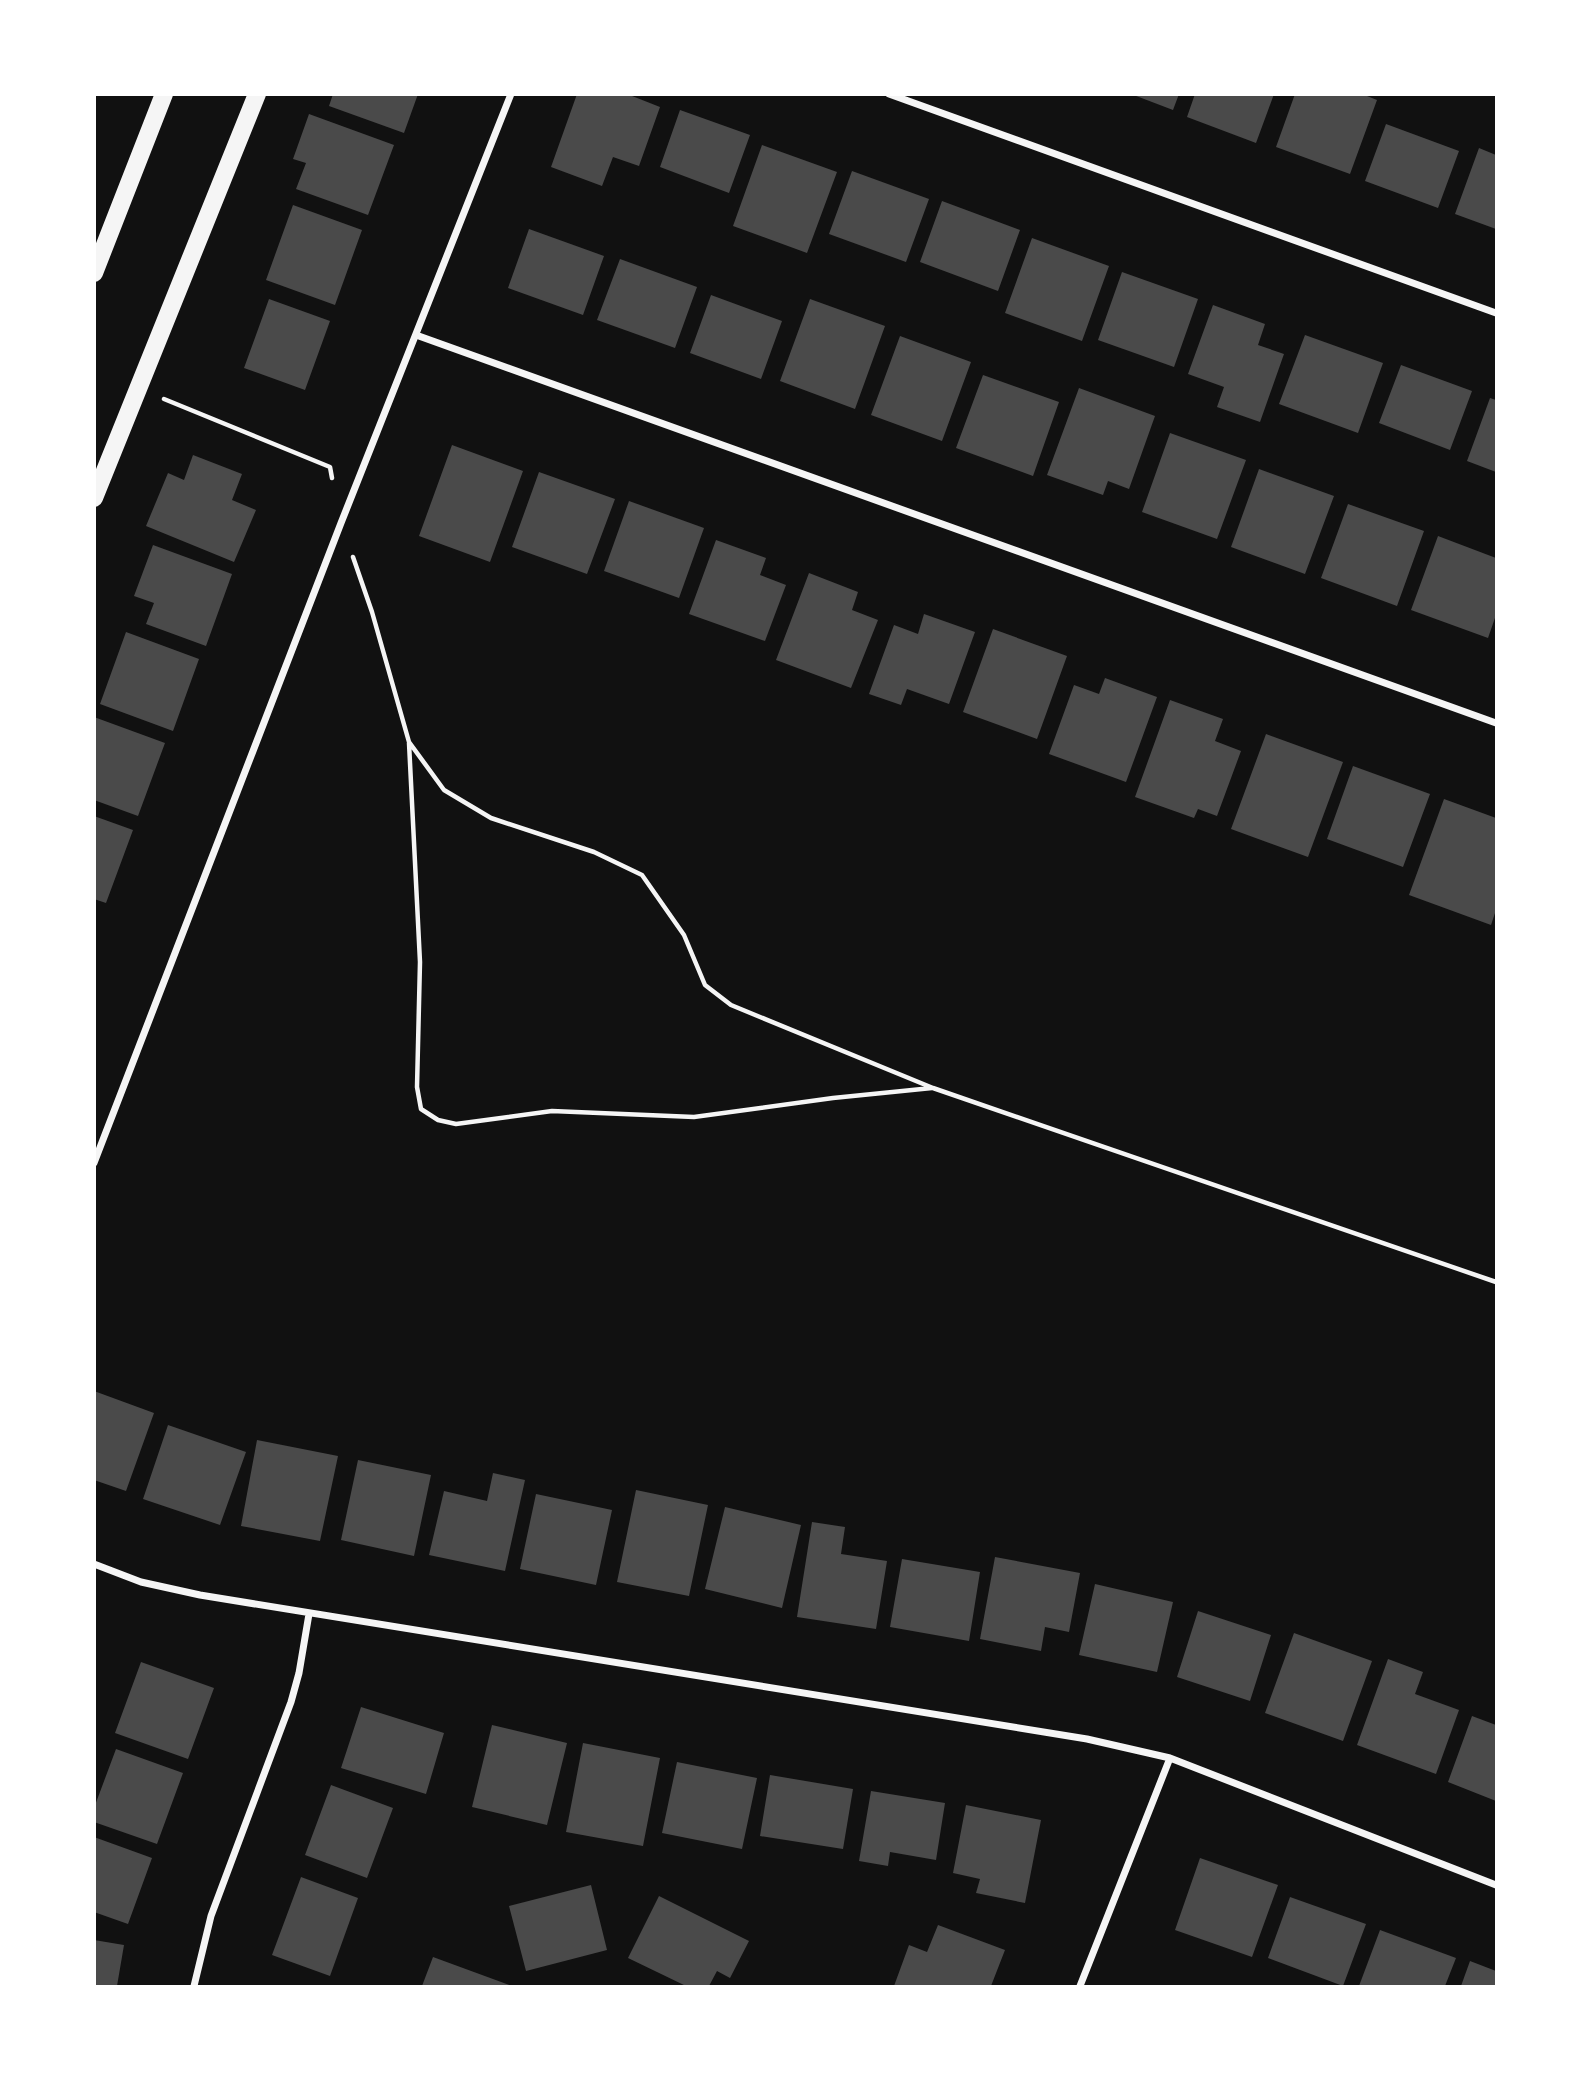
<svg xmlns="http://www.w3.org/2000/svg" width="1591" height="2081" font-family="Montserrat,sans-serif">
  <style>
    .building { fill: #4a4a4a }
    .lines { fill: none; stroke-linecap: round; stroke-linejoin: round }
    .path { stroke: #f5f5f5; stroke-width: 4.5 }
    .minor { stroke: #f5f5f5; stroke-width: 7 }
    .primary { stroke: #f5f5f5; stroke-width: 18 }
  </style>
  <rect width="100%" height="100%" fill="#111"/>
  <path class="building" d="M 333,94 L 418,94 L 404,133 L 329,106 Z
    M 577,94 L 627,94 L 660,107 L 639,166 L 613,157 L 602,186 L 551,167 Z
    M 1131,94 L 1179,94 L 1173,110 Z
    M 1195,94 L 1274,94 L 1256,143 L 1187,117 Z
    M 1295,94 L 1362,94 L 1377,100 L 1350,174 L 1276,147 Z
    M 680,110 L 750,135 L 729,193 L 660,167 Z
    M 309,114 L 394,145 L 368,215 L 296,189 L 306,163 L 293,159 Z
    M 1386,124 L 1459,151 L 1438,208 L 1365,181 Z
    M 762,145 L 837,172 L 807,253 L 733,226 Z
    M 1479,148 L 1496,155 L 1496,229 L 1455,214 Z
    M 852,171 L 929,199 L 906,262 L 829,234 Z
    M 942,201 L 1020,230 L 998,291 L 920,262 Z
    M 293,205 L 362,230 L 335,305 L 266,280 Z
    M 529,229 L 604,256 L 583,315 L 508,288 Z
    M 1032,238 L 1109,266 L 1082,341 L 1005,313 Z
    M 620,259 L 697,287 L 675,348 L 597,320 Z
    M 1122,272 L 1198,299 L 1174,367 L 1098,340 Z
    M 711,295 L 782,321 L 761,379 L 690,353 Z
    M 269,299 L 330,321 L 305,390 L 244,368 Z
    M 810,299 L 885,326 L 855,409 L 780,381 Z
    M 1213,305 L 1265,324 L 1258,345 L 1284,354 L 1260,422 L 1217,407 L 1224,387 L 1188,374 Z
    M 1305,335 L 1383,363 L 1358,433 L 1279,404 Z
    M 900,336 L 971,362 L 942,441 L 871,415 Z
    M 1401,365 L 1472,391 L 1450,450 L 1379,423 Z
    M 983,375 L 1059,402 L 1033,476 L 956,448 Z
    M 1079,388 L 1155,416 L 1129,489 L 1108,481 L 1103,495 L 1047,475 Z
    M 1490,398 L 1496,400 L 1496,472 L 1467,461 Z
    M 1170,433 L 1246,460 L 1217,539 L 1142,512 Z
    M 452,445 L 523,471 L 490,562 L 419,536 Z
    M 193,455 L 242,474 L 232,500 L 256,510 L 234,562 L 146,526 L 168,473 L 184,480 Z
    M 1259,469 L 1334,496 L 1305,574 L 1231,547 Z
    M 539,472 L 615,499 L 587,574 L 512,547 Z
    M 629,501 L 704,528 L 679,598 L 604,571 Z
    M 1348,504 L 1424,531 L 1397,606 L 1321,578 Z
    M 1438,536 L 1496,558 L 1496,615 L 1488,638 L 1411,610 Z
    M 716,540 L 766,558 L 760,575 L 786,585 L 765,641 L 689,614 Z
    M 153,545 L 232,574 L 206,646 L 146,624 L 154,603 L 134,596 Z
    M 809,573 L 858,592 L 852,610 L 878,620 L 851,688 L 776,660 Z
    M 924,614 L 975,632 L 949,704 L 907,689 L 901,705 L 869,694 L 894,625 L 918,634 Z
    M 993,629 L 1067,656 L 1037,739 L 963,712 Z
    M 126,632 L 199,659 L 173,731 L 100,704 Z
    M 1105,678 L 1157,697 L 1126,782 L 1049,754 L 1074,685 L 1099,694 Z
    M 1170,700 L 1223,719 L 1215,741 L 1241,751 L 1217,816 L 1198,809 L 1194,818 L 1135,797 Z
    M 94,717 L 165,743 L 138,816 L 94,800 Z
    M 1266,734 L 1343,762 L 1308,857 L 1231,829 Z
    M 1353,766 L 1430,794 L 1403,867 L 1327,839 Z
    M 1444,799 L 1496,818 L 1496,910 L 1491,925 L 1409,895 Z
    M 94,816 L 133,830 L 106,903 L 94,899 Z
    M 94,1391 L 154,1413 L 126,1491 L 94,1480 Z
    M 168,1425 L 246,1452 L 220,1525 L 143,1499 Z
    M 257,1440 L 338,1456 L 320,1541 L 241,1526 Z
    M 358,1460 L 431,1475 L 414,1556 L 341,1540 Z
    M 493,1473 L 525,1480 L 505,1571 L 429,1555 L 444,1491 L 487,1501 Z
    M 636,1490 L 708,1505 L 689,1596 L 617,1582 Z
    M 536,1494 L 612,1510 L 596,1585 L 520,1569 Z
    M 725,1507 L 801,1525 L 782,1608 L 705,1589 Z
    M 812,1522 L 845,1527 L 841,1554 L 887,1561 L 876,1629 L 797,1617 Z
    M 995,1557 L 1080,1573 L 1069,1632 L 1045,1627 L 1041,1651 L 980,1639 Z
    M 902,1559 L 980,1572 L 969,1641 L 890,1627 Z
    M 1095,1584 L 1173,1602 L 1157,1672 L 1079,1655 Z
    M 1198,1611 L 1271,1635 L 1250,1701 L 1177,1677 Z
    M 1294,1633 L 1372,1661 L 1343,1741 L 1265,1713 Z
    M 1388,1659 L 1423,1672 L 1415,1694 L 1459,1710 L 1436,1774 L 1357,1745 Z
    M 141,1662 L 214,1688 L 188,1759 L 115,1733 Z
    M 361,1707 L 444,1733 L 426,1794 L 341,1768 Z
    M 1472,1716 L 1496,1725 L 1496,1801 L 1448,1782 Z
    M 492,1725 L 567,1743 L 547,1825 L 472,1807 Z
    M 583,1743 L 660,1758 L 643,1846 L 566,1832 Z
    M 116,1749 L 183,1773 L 157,1844 L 94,1822 L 94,1808 Z
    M 677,1762 L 757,1778 L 742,1849 L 662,1833 Z
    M 770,1775 L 853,1789 L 843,1849 L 760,1836 Z
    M 331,1785 L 393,1808 L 367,1878 L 305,1855 Z
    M 871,1791 L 945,1803 L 936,1860 L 890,1852 L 888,1866 L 859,1861 Z
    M 966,1805 L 1041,1820 L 1025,1903 L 976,1893 L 980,1879 L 953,1873 Z
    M 94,1837 L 152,1858 L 128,1924 L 94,1912 Z
    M 1200,1858 L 1278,1885 L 1252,1957 L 1175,1930 Z
    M 301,1877 L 358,1898 L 330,1976 L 272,1955 Z
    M 591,1885 L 607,1950 L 526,1971 L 509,1906 Z
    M 659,1896 L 749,1941 L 730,1978 L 717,1971 L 709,1986 L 686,1986 L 628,1958 Z
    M 1290,1897 L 1366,1924 L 1343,1986 L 1268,1958 Z
    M 938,1925 L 1005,1950 L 991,1986 L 894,1986 L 909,1945 L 927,1952 Z
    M 1380,1930 L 1456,1958 L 1445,1986 L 1359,1986 Z
    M 94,1940 L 124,1945 L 117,1986 L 94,1986 Z
    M 433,1957 L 512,1986 L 422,1986 Z
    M 1470,1961 L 1496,1971 L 1496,1986 L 1461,1986 Z"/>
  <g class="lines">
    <path class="path" d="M 164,399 L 330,467 L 332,478
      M 353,557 L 372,612 L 409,742 L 444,790 L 491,818 L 594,852 L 642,875 L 684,935 L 705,985 L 731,1005 L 933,1088 L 1496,1282
      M 409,743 L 420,962 L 417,1087 L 421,1109 L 438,1120 L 456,1124 L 552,1111 L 694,1117 L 833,1098 L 932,1088"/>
    <path class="minor" d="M 889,94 L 1496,313
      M 416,335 L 1496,723
      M 94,1163 L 341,523 L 511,94
      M 94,1564 L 141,1582 L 200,1595 L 1087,1739 L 1170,1758 L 1496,1885
      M 194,1986 L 211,1916 L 291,1702 L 299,1673 L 309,1614
      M 1080,1986 L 1170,1758"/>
    <path class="primary" d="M 94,273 L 164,94
      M 94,498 L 257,94"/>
  </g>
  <rect width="1591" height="2081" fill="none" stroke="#ffffff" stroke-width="192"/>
</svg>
